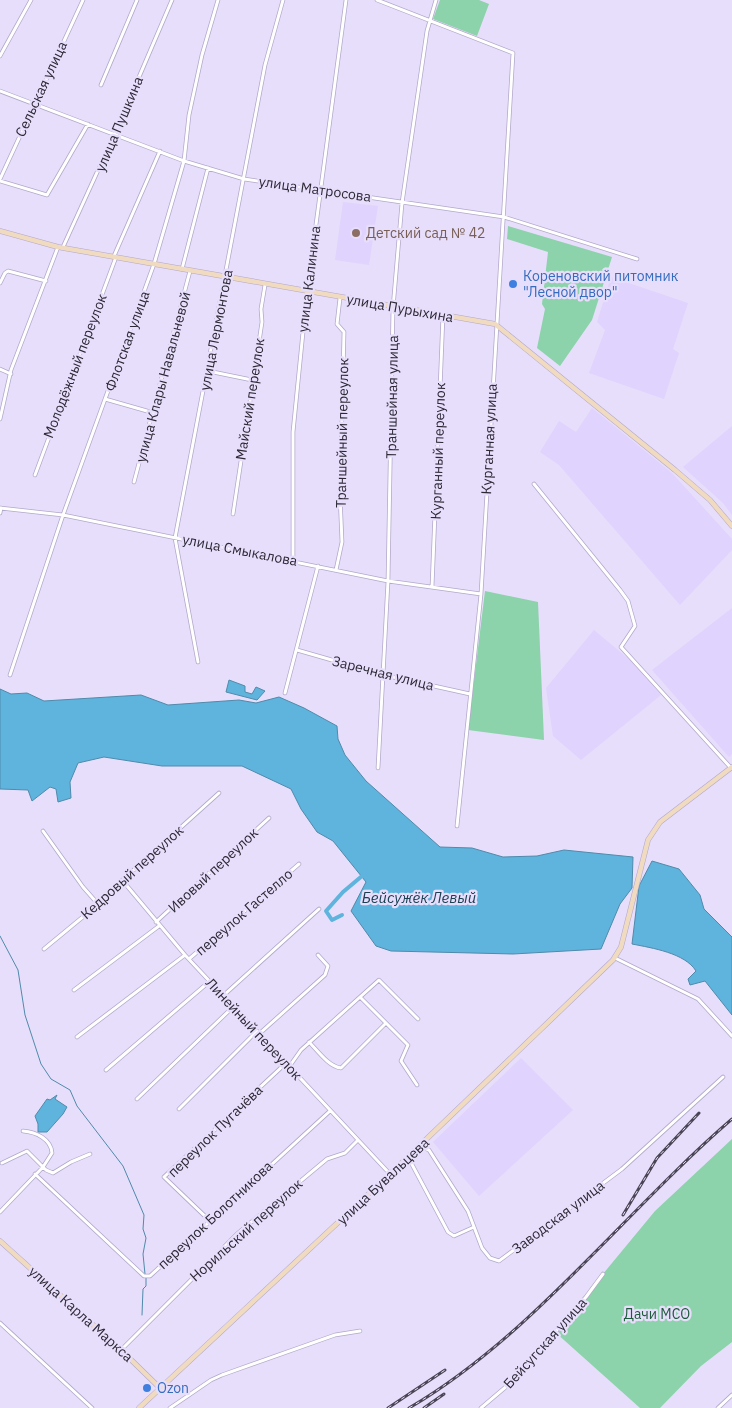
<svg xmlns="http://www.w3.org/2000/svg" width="732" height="1408" font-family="'IBM Plex Sans',sans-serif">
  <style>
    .built { fill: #e0d3fd }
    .green { fill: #8cd2aa }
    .water { fill: #5fb4dd; stroke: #508aab }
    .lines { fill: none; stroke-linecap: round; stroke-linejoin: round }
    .stream { stroke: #508aab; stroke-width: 1 }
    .canal { stroke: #5fb4dd; stroke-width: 4 }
    .street-casing { stroke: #b2a8c9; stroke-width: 4.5 }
    .secondary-casing { stroke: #b2a8c9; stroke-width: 5.5 }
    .street { stroke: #fff; stroke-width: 3 }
    .secondary { stroke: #f0dac0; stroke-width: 4.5 }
    .rail-casing { stroke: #4a4555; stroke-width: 3 }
    .rail { stroke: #e7defb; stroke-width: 1; stroke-dasharray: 4; stroke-linecap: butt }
    .education-dot { fill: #8d6e63; stroke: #e7defb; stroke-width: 2 }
    .shop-dot { fill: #3f7fe0; stroke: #e7defb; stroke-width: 2 }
    .labels { text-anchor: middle; stroke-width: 4.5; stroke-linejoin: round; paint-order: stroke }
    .street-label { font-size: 14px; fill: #2c2835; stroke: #e7defb }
    .education-label { font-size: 14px; fill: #785e54; stroke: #e7defb; text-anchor: start }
    .shop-label { font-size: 14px; fill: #366cbe; stroke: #e7defb; text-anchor: start }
    .park-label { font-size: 14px; fill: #1d593b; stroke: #e7defb }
    .water-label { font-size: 15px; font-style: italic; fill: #1a4052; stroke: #e7defb }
  </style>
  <rect width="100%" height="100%" fill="#e7defb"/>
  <path class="built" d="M 343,202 L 378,206 L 369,265 L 335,260 Z
    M 611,277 L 688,303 L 673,349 L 679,353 L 664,399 L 589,373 L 605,330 L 597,322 Z
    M 592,408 L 672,473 L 732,539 L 732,550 L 680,605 L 559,465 L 540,452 L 559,421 L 576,432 Z
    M 732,426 L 732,515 L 723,503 L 683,467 Z
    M 732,608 L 732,754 L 729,757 L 652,670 Z
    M 594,630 L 630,660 L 661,695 L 581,760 L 553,736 L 546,688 Z
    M 521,1058 L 573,1110 L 479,1196 L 433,1142 Z"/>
  <path class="green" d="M 440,0 L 479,0 L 489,4 L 477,36 L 433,19 Z
    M 508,226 L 612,257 L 592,320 L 560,366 L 537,348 L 545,309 L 542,304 L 548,252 L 507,239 Z
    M 485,591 L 538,602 L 544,740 L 468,730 Z
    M 732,1139 L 732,1342 L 701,1366 L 660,1408 L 640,1408 L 555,1332 L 655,1211 Z"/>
  <path class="water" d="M 229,680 L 245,686 L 245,692 L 252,694 L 256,687 L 265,691 L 257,700 L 226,692 Z
    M 0,689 L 11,694 L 27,693 L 44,701 L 141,695 L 168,705 L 239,700 L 256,703 L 279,697 L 304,708 L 337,726 L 338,739 L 345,755 L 366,781 L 440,847 L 472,848 L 503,857 L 537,856 L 564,850 L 633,857 L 632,888 L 620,904 L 601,949 L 513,954 L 391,951 L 376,946 L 351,911 L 366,882 L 333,841 L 317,832 L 301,809 L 291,789 L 242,766 L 162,766 L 104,757 L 78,763 L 70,782 L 71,798 L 58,802 L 56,789 L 50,787 L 32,801 L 28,790 L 0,789 Z
    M 652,861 L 679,869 L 700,895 L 704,909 L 732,937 L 732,1015 L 705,981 L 690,985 L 688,979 L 696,971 C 685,953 652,948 632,944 L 639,886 Z
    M 57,1095 L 55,1099 L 67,1107 L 63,1114 L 47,1132 L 38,1132 L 38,1124 L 35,1116 L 47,1099 L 50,1100 Z"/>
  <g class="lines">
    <path class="stream" d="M 0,936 L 18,970 L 25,1015 L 41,1064 L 51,1079 L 70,1090 L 77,1106 L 123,1166 L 144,1215 L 143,1229 L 146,1238 L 143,1254 L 145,1274
      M 142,1315 L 143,1289 L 146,1286 L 146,1278"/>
    <path class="canal" d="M 342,915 L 332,920 L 326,911 L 343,892 L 362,876"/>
    <defs>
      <path id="street" d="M 377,0 L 513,53 L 481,594 L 457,826
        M 0,56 L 31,0
        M 101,85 L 137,0
        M 0,91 L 184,161 L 244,179 L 504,217 L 637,259
        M 0,179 L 83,0
        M 0,181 L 47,195 L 88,124
        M 63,247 L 115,133 L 172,0
        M 114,256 L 160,151
        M 182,269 L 208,168
        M 0,283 L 5,273 L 8,271 L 46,281
        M 0,369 L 11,374
        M 208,371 L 252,380
        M 105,399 L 154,413
        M 0,419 L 11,370 L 58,247
        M 35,475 L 116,257
        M 134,482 L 190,271
        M 534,484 L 620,590 L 628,601 L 635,626 L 621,647 L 731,768
        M 0,508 L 63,515 L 388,581 L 481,594
        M 0,513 L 1,508
        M 233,514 L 262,322 L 261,309 L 265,285
        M 293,560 L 293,432 L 307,292 L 346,0
        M 336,570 L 342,542 L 340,495 L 344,332 L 337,324 L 340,298
        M 432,587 L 443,315
        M 297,650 L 384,675 L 470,694
        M 198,662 L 175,538 L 265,65 L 283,0
        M 10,675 L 63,515 L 154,264 L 184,161 L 189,115 L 202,55 L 218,0
        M 285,693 L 318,566
        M 378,768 L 388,581 L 393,308 L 402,203 L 427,31 L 436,0
        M 43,831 L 83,887 L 98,904
        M 122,880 L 185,955 L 390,1174
        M 156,922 L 269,818
        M 44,949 L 124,883 L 128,875 L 219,793
        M 615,958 L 698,999 L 732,1036
        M 189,959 L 299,864
        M 74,990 L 159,926
        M 224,995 L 319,909
        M 361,998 L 408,1045 L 401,1061 L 417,1085
        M 259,1034 L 325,975 L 328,966 L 318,955
        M 77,1037 L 185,955
        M 309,1042 C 317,1050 329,1067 341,1068 L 385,1024
        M 289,1067 L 301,1050 L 379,980 L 418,1019
        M 106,1070 L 210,981
        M 137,1099 L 234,1006
        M 179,1109 L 257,1031
        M 419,1146 L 429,1150 L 468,1211 L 482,1248 L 490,1258 L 499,1261 L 622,1169 L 723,1077
        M 408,1157 L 448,1232 L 454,1236 L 474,1227
        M 2,1163 L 27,1151 L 46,1170 L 53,1173 L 71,1162 L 90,1154
        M 35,1174 L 144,1276 L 150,1276 L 330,1111
        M 0,1212 L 43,1167 L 52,1153 C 51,1139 36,1132 23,1131
        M 209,1220 L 164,1177 L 285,1064
        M 0,1323 L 92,1408
        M 121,1350 L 237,1234 L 327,1159 L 345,1153 L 357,1141
        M 170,1408 L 211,1380 L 222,1375 L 335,1335 L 360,1331
        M 481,1408 L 508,1385 L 586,1297 L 603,1274
        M 718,1408 L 732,1395"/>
      <path id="secondary" d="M 0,231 L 58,247 L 495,324 L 675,470 L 710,500 L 732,526
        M 0,1241 L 121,1350 L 161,1389
        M 139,1408 L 390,1174 L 613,960 L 621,947 L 648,840 L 660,822 L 732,767"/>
    </defs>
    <use href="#street" class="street-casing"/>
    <use href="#secondary" class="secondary-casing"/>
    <use href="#street" class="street"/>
    <use href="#secondary" class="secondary"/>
    <defs>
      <path id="rail" d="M 623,1215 L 657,1158 L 699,1113
        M 388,1408 L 445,1370
        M 409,1408 C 532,1336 624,1212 732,1119
        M 424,1408 L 444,1394"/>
    </defs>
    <use href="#rail" class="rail-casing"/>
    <use href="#rail" class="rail"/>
  </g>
  <circle class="education-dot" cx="356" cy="233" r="5"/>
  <g class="shop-dot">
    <circle cx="513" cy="284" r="5"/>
    <circle cx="147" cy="1388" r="5"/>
  </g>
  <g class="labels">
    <g class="street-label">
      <text transform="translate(41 89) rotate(-65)" y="5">Сельская улица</text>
      <text transform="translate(119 124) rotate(-67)" y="5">улица Пушкина</text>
      <text transform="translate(315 189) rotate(8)" y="5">улица Матросова</text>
      <text transform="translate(309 279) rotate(-83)" y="5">улица Калинина</text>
      <text transform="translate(400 308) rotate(10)" y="5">улица Пурыхина</text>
      <text transform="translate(216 330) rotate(-79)" y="5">улица Лермонтова</text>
      <text transform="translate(127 341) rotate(-70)" y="5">Флотская улица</text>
      <text transform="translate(75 366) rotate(-69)" y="5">Молодёжный переулок</text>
      <text transform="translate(163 377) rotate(-75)" y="5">улица Клары Навальневой</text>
      <text transform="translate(392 397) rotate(-89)" y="5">Траншейная улица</text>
      <text transform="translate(250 399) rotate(-81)" y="5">Майский переулок</text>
      <text transform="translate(342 433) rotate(-89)" y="5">Траншейный переулок</text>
      <text transform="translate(489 439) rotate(-87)" y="5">Курганная улица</text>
      <text transform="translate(438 451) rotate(-88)" y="5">Курганный переулок</text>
      <text transform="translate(240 550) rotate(11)" y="5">улица Смыкалова</text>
      <text transform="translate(383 673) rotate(14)" y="5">Заречная улица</text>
      <text transform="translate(213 870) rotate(-43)" y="5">Ивовый переулок</text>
      <text transform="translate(132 872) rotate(-42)" y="5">Кедровый переулок</text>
      <text transform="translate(244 912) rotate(-41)" y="5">переулок Гастелло</text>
      <text transform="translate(254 1029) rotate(47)" y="5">Линейный переулок</text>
      <text transform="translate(215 1131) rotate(-44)" y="5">переулок Пугачёва</text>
      <text transform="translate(383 1181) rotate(-43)" y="5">улица Бувальцева</text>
      <text transform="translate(215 1215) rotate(-43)" y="5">переулок Болотникова</text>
      <text transform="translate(558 1217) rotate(-37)" y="5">Заводская улица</text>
      <text transform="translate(246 1230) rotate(-42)" y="5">Норильский переулок</text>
      <text transform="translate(81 1314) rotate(42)" y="5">улица Карла Маркса</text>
      <text transform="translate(545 1343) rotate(-48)" y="5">Бейсугская улица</text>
    </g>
    <g class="education-label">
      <text x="366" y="238">Детский сад № 42</text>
    </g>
    <g class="shop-label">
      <text x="523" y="281">Кореновский питомник<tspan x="523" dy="16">"Лесной двор"</tspan></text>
      <text x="157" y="1393">Ozon</text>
    </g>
    <g class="park-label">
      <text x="657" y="1319">Дачи МСО</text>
    </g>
    <g class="water-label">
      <text x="419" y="903">Бейсужёк Левый</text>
    </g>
  </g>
</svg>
